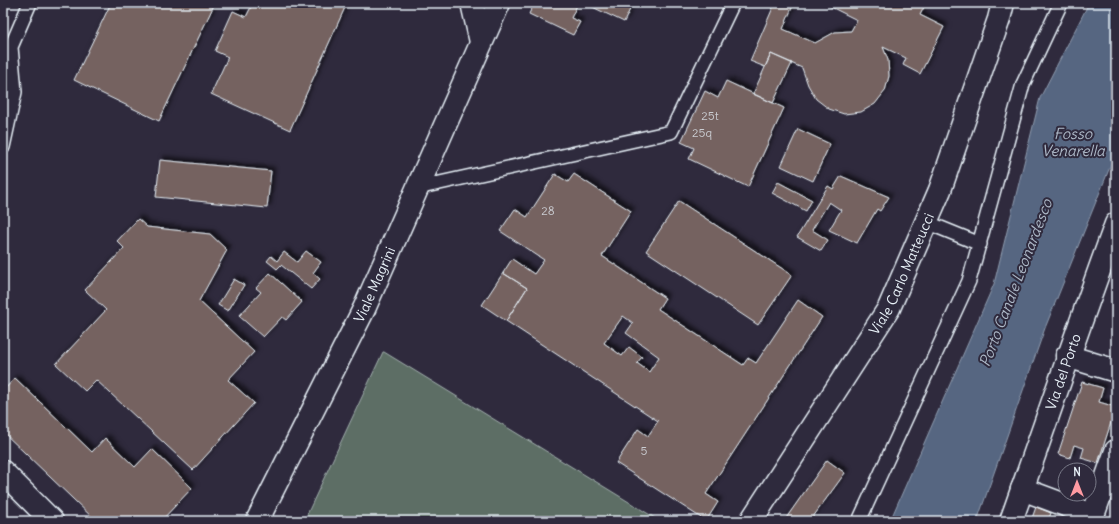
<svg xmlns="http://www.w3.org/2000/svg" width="1119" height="524" font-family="Delius,sans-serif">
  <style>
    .green { fill: #5d6e65; stroke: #a2b0ae }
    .water { fill: #566681; stroke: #909eb1 }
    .building { fill: #746260; stroke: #e8f1f8; fill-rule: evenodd; filter: url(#shadow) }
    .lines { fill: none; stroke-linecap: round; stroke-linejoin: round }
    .lane-casing { stroke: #e8f1f8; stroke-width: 16 }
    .street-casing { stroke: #e8f1f8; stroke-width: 25 }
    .secondary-casing { stroke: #e8f1f8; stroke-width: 25 }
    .lane { stroke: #2f2a3d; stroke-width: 13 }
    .street { stroke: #2f2a3d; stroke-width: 22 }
    .secondary { stroke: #2f2a3d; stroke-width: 22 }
    .labels { text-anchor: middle; stroke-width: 4; stroke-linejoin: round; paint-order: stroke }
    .number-label { font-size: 12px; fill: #cbcdd2 }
    .street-label { font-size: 14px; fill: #e8f1f8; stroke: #2f2a3d }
    .water-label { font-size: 15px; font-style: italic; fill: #aeb9c8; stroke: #2f2a3d }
  </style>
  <defs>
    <filter id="shadow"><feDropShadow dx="3.5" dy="-3.5" stdDeviation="2" flood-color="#0009"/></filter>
  </defs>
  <rect width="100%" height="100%" fill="#2f2a3d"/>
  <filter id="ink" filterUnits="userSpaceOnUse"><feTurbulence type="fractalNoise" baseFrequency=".025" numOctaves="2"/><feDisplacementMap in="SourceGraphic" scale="8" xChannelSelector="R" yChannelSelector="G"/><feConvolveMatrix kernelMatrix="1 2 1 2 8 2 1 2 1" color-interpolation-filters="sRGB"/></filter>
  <g filter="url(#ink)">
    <path class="green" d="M 383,352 L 384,352 L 660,521 L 304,521 Z"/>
    <path class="water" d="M 1089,3 L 1116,3 L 1116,152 L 1045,328 L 977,521 L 890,521 L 994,284 L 1040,98 Z"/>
    <path class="building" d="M 111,3 L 215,3 L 159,121 L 74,80 Z
      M 253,3 L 347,3 L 290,130 L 211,94 L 228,57 L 215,51 L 233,11 L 246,17 Z
      M 534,3 L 578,3 L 571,18 L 580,22 L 573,35 L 529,14 Z
      M 584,3 L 633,3 L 624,22 Z
      M 775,3 L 794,3 L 783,29 L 815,43 L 835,32 L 851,31 L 857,20 L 827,5 L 828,3 L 926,3 L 920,15 L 944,27 L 920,74 L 903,65 L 906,58 L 883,47 L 888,60 L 889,76 L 885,91 L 875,104 L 861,112 L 844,114 L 829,109 L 816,99 L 808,85 L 802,68 L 771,54 L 765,67 L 750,61 Z
      M 771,54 L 792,63 L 773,103 L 753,94 Z
      M 726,81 L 784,108 L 748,187 L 689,159 L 694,148 L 681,142 L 705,91 L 718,98 Z
      M 798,129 L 830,144 L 813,181 L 781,166 Z
      M 160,160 L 271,171 L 267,208 L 156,197 Z
      M 555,174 L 568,182 L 574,174 L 631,211 L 602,256 L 665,298 L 658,309 L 743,365 L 748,358 L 756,363 L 798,300 L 822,317 L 706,494 L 718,502 L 706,521 L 616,463 L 638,429 L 648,436 L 658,421 L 506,321 L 527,288 L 503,273 L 512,259 L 534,274 L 544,260 L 500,231 L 515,209 L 527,217 ZM 623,316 L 633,323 L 626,333 L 659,357 L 649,372 L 637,363 L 642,357 L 629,347 L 622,356 L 604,343 Z
      M 841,176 L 889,197 L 880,211 L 877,209 L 857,243 L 829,230 L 841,210 L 829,202 L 812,230 L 828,240 L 821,251 L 797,237 L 828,186 L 833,189 Z
      M 778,182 L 812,200 L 806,211 L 772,193 Z
      M 679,201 L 792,275 L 758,325 L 646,251 Z
      M 138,219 L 147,227 L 210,234 L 227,250 L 199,301 L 254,352 L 228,380 L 254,403 L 193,470 L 96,380 L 85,391 L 56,364 L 106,310 L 85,290 L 124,248 L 117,241 Z
      M 306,251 L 321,262 L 313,273 L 320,279 L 311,289 L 281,265 L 277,269 L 267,261 L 271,256 L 277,261 L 284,252 L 297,262 Z
      M 270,273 L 302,302 L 286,320 L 282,317 L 263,337 L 239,316 L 261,292 L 256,288 Z
      M 503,273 L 527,288 L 506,321 L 482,305 Z
      M 234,279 L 244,285 L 228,311 L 218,305 Z
      M 1116,284 L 1116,304 L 1111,302 Z
      M 15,378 L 92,452 L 105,438 L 135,467 L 152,449 L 192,488 L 161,521 L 96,521 L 3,432 L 3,391 Z
      M 1082,382 L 1103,388 L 1099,402 L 1116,407 L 1098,463 L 1081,458 L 1084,448 L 1074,445 L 1070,458 L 1058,454 Z
      M 827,460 L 845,473 L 810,521 L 784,521 Z
      M 1036,507 L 1051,513 L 1048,521 L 1031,521 Z"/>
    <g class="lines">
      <defs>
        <path id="lane" d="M 3,147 L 15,92 L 11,47 L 30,3
          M 417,188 L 671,132 L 733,3
          M 926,222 L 980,244
          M 859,521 L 969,281 L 1023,84 L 1061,3"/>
        <g id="street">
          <path d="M 1067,356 L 1116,371"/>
          <path d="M 3,472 L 52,521"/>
          <path d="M 1022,489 L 1092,515"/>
          <path id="s1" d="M 751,521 L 889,308 L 940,190 L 999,19 L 1003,3"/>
          <path id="s2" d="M 1011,521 C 1046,422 1080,322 1116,224"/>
          <path d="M 1091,521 L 1116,451"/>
        </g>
        <g id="secondary">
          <path d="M 472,3 L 481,42"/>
          <path id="s3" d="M 257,521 L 364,309 L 499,3"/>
        </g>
      </defs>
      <use href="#lane" class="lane-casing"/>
      <use href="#street" class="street-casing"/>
      <use href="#secondary" class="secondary-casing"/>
      <use href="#lane" class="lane"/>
      <use href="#street" class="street"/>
      <use href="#secondary" class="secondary"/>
    </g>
  </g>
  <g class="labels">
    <g class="number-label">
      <text x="710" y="120">25t</text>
      <text x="702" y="137">25q</text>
      <text x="548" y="215">28</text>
      <text x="644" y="455">5</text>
    </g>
    <g class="street-label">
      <text dy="5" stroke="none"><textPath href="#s1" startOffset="290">Viale Carlo Matteucci</textPath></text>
      <text dy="5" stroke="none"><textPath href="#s3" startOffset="264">Viale Magrini</textPath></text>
      <text dy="5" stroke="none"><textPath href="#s2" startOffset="158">Via del Porto</textPath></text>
    </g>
    <g class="water-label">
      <text x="1073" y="139">Fosso<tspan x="1073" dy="17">Venarella</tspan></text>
      <text transform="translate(1016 283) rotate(-69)" y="5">Porto Canale Leonardesco</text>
    </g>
  </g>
  <rect width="1119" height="524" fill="none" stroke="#2f2a3d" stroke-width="16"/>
  <rect x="8" y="8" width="1103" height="508" fill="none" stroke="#e8f1f8" stroke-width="1.5" filter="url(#ink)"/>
  <g transform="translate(1077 482)"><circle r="19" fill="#2f2a3d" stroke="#797a88"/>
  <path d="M0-3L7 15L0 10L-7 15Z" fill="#ff9aa2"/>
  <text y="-6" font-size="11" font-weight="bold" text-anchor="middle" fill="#e8f1f8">N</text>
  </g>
</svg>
